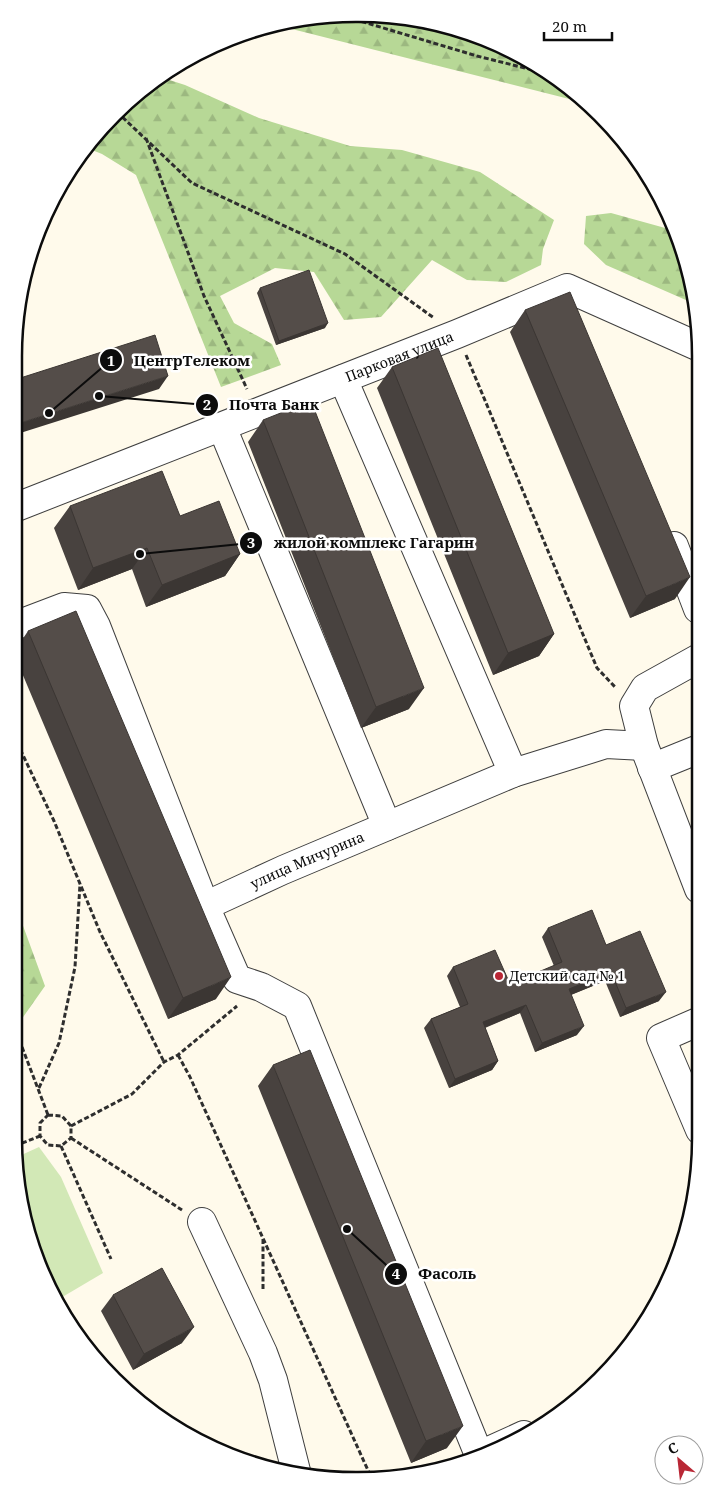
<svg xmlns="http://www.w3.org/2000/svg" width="714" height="1495" font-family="'Noto Serif',serif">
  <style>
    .green { fill: #d2e8b6 }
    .forest { fill: url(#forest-firs) }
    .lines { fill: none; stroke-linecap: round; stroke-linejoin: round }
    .minor-casing { stroke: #3f3f3f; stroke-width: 30 }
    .path { stroke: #2e2e2e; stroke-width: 3; stroke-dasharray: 5 2.5; stroke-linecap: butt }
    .minor { stroke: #fff; stroke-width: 28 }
    .wall { fill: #48423f }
    .shaded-wall { fill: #3b3633 }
    .building { fill: #544d49; stroke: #3b3633 }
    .poi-dot { fill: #b92735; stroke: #fff; stroke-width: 2 }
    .labels { text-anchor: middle; stroke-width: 5; stroke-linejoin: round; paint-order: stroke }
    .street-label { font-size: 14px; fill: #0c0c0c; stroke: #fff }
    .poi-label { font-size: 14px; fill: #0c0c0c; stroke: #fff; text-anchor: start }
    .rim { fill: none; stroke: #0c0c0c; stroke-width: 2.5 }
    .leader { fill: none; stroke: #0c0c0c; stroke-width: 2 }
    .callout-dot { fill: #0c0c0c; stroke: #fff; stroke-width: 2 }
    .mark-label { font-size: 15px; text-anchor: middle; font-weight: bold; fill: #fff }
    .callout-label { font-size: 15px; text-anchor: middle; font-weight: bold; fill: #0c0c0c; stroke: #fff; stroke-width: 5; stroke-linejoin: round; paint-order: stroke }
  </style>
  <defs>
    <pattern id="forest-firs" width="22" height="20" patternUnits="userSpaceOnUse" patternTransform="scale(1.25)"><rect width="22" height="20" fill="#b7d896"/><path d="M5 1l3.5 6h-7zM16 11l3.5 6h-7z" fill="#9cb880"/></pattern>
  </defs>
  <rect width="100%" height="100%" fill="#fffaeb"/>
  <path class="green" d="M 39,1147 L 61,1177 L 103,1273 L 59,1299 L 32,1249 L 17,1157 Z"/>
  <path class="forest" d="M 357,14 C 379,16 401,17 422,20 C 475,28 548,66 585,103 L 276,25 L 290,20 Z
    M 160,77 L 185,85 L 259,118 L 350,146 L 402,150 L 480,172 L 554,220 L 543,249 L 541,265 L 506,282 L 467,280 L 432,260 L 381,317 L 344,320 L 314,272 L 275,268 L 220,296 L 234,323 L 272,344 L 281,365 L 221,387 L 136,175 L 102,154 L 87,148 L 114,114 Z
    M 611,213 L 676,231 L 695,304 L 606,265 L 584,244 L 586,216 Z
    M 14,901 L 45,986 L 14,1030 Z"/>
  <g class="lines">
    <defs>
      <g id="minor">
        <path d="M 343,379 L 513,773"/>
        <path d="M 222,427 L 387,826"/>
        <path id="s1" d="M 14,508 L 457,334 L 567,288 L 697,346"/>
        <path d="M 674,546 L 698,609"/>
        <path d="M 14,626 L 64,607 L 87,609 L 96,626 L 205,906 L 237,979 L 261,987 L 297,1006 L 479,1455"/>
        <path d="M 699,658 L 645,688 L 634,706 L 644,746 L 699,889"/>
        <path d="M 652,768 L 699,749"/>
        <path id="s2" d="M 205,906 L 283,870 L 513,773 L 606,744 L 644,746"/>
        <path d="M 700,1021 L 661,1038 L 700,1130"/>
        <path d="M 202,1222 L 263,1353 L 273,1380 L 297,1475"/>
        <path d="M 480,1455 L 524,1435"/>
      </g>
    </defs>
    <use href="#minor" class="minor-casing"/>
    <path class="path" d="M 340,15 L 477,56 L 545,73
      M 117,112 L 192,183 L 345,254 L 434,318
      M 146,138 L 204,296 L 247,389
      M 466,355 L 597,668 L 616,688
      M 14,736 L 54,821 L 100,932 L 164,1062
      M 14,1026 L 48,1115
      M 178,1055 L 190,1077 L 371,1477
      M 39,1088 L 59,1043 L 75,967 L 80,884
      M 48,1115 L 62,1116 L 71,1126 L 71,1138 L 61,1146 L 48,1145 L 40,1136 L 40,1123 Z
      M 71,1126 L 132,1094 L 164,1062 L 178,1055 L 237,1006
      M 71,1138 L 182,1210
      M 15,1146 L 40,1136
      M 61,1146 L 111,1259
      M 263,1239 L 263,1290"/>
    <use href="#minor" class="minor"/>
  </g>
  <path class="wall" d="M 260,288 L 325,328 L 276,345 L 257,293 Z
    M 525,310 L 675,599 L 630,618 L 510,332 Z
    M 392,367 L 554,634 L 539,656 L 493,675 L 377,388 Z
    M 263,420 L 409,709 L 361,728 L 248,442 Z
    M 70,506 L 180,516 L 240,554 L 225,576 L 146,607 L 132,569 L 78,590 L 54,528 Z
    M 28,631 L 216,999 L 168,1019 L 14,654 L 14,652 Z
    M 548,928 L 606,945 L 659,1001 L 620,1017 L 605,981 L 571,995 L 577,1035 L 535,1052 L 520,1013 L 485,1028 L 498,1061 L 492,1070 L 449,1088 L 424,1028 L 431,1019 L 460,1007 L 447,976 L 453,967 L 510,984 L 554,966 L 542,937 Z
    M 273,1065 L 447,1448 L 411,1463 L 258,1086 Z
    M 113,1295 L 182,1343 L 133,1370 L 101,1311 Z"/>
  <path class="shaded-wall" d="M 328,323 L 325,328 L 276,345 L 279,341 Z
    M 168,376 L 159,389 L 14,435 L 14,425 Z
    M 147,548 L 132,569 L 78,590 L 93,568 Z
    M 240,554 L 225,576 L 146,607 L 162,585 Z
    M 690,577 L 675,599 L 630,618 L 646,596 Z
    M 554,634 L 539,656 L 493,675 L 508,653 Z
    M 424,688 L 409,709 L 361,728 L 376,707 Z
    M 611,972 L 605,981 L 563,998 L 569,989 Z
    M 231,977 L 216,999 L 168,1019 L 183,998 Z
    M 666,992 L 659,1001 L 620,1017 L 626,1008 Z
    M 526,1005 L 520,1013 L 476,1031 L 483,1022 Z
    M 584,1026 L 577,1035 L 535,1052 L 542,1043 Z
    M 498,1061 L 492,1070 L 449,1088 L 455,1079 Z
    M 194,1327 L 182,1343 L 133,1370 L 144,1354 Z
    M 463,1426 L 447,1448 L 411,1463 L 426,1441 Z"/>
  <path class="building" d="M 309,270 L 328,323 L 279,341 L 260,288 Z
    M 570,292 L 690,577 L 646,596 L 525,310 Z
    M 155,335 L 168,376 L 14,425 L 14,380 Z
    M 438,348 L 554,634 L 508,653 L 392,367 Z
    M 311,401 L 424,688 L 376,707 L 263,420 Z
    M 162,471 L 180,516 L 219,501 L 240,554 L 162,585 L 147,548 L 93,568 L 70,506 Z
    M 76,611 L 231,977 L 183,998 L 28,631 Z
    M 592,910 L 606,945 L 640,931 L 666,992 L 626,1008 L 611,972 L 569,989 L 584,1026 L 542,1043 L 526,1005 L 483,1022 L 498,1061 L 455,1079 L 431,1019 L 468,1004 L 453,967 L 495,950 L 510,984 L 562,962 L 548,928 Z
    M 310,1050 L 463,1426 L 426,1441 L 273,1065 Z
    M 162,1268 L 194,1327 L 144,1354 L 113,1295 Z"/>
  <circle class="poi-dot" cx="499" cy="976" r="5"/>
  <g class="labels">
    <g class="street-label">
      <text dy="5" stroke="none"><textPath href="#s1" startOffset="414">Парковая улица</textPath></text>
      <text dy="5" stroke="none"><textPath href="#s2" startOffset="112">улица Мичурина</textPath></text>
    </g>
    <g class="poi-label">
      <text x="509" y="981">Детский сад № 1</text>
    </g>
  </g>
  <path d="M0 0H714V1495H0ZM356 22H358A334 334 0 0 1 692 356V1138A334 334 0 0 1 358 1472H356A334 334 0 0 1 22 1138V356A334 334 0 0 1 356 22Z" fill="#fff" fill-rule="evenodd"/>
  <path class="rim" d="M356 22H358A334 334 0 0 1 692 356V1138A334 334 0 0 1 358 1472H356A334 334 0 0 1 22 1138V356A334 334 0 0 1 356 22Z"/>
  <path class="leader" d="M49 413L111 360M99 396L207 405M140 554L251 543M347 1229L396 1274"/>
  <g class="callout-dot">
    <circle cx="49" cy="413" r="5"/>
    <circle cx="99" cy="396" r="5"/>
    <circle cx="140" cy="554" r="5"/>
    <circle cx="347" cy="1229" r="5"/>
    <circle cx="111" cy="360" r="12"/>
    <circle cx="207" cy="405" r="12"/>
    <circle cx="251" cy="543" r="12"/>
    <circle cx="396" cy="1274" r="12"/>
  </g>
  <g class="mark-label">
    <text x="111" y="366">1</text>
    <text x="207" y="410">2</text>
    <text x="251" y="548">3</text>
    <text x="396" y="1279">4</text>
  </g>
  <g class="callout-label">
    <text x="192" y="366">ЦентрТелеком</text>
    <text x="274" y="410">Почта Банк</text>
    <text x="374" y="548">жилой комплекс Гагарин</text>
    <text x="447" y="1279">Фасоль</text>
  </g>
  <g transform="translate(679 1460) rotate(332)"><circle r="24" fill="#ffffff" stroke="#9e9e9e"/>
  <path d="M0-4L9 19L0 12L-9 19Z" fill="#b92735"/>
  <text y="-8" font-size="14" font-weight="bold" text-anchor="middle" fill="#0c0c0c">С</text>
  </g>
  <path d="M544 32v8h68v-8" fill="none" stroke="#0c0c0c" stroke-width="2.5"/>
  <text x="552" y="32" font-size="15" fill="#0c0c0c" stroke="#ffffff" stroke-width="4" paint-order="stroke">20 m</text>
</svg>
